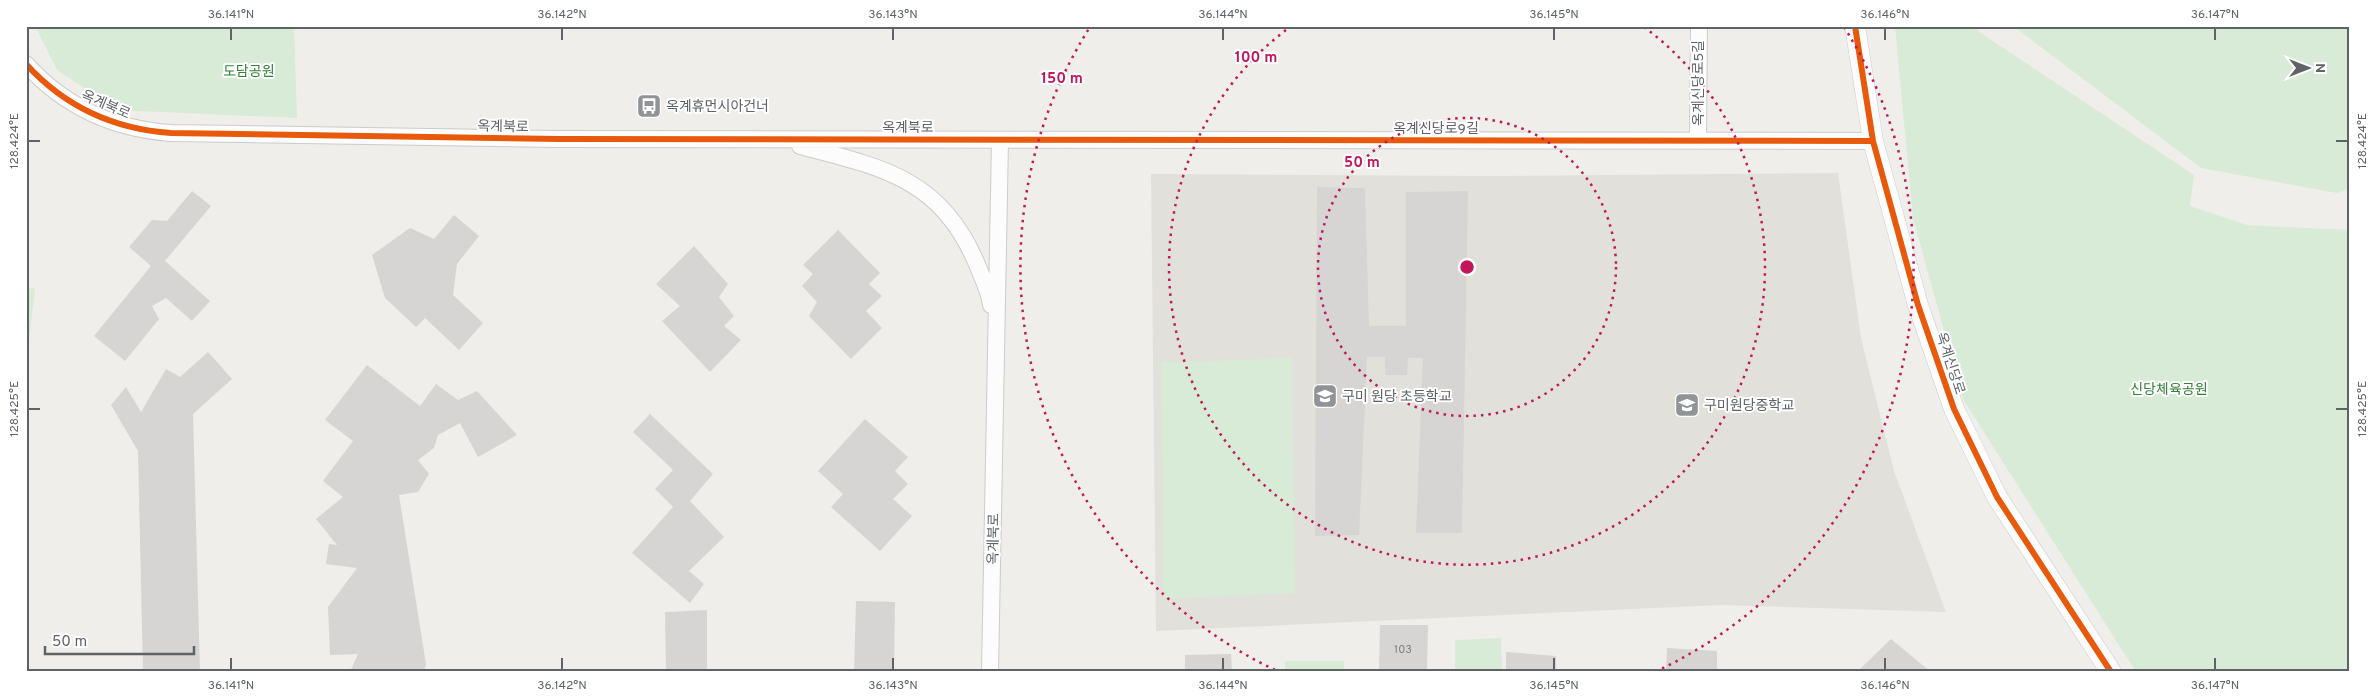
<svg xmlns="http://www.w3.org/2000/svg" width="2376" height="698" font-family="Overpass,'Noto Sans KR',sans-serif">
  <style>
    .education { fill: #e2e0da }
    .green { fill: #d8ebd6 }
    .building { fill: #d6d5d3 }
    .lines { fill: none; stroke-linecap: round; stroke-linejoin: round }
    .minor-casing { stroke: #cbcccc; stroke-width: 18 }
    .tertiary-casing { stroke: #cbcccc; stroke-width: 21 }
    .minor { stroke: #fdfcfc; stroke-width: 16 }
    .tertiary { stroke: #fdfcfc; stroke-width: 20 }
    .cycleway-casing { stroke: #fff; stroke-width: 9 }
    .cycleway { stroke: #e8590c; stroke-width: 6 }
    .ticks { fill: none; stroke: #5f6368; stroke-width: 2 }
    .ring { fill: none; stroke: #c2185b; stroke-width: 2.5; stroke-dasharray: 2.5 5 }
    .labels { text-anchor: middle; stroke-width: 4; stroke-linejoin: round; paint-order: stroke }
    .number-label { font-size: 11px; fill: #7e8184 }
    .park-label { font-size: 14px; fill: #348238; stroke: #fff }
    .street-label { font-size: 14px; fill: #5f6368; stroke: #fff }
    .poi-label { font-size: 14px; fill: #5f6368; stroke: #fff; text-anchor: start }
    .centre { fill: #c2185b; stroke: #fff; stroke-width: 2.5 }
    .ring-label { font-size: 15px; text-anchor: middle; font-weight: bold; fill: #c2185b; stroke: #fff; stroke-width: 4; stroke-linejoin: round; paint-order: stroke }
    .neatline { fill: none; stroke: #5f6368; stroke-width: 2 }
    .ticks-label { font-size: 12px; text-anchor: middle; fill: #5f6368 }
  </style>
  <rect width="100%" height="100%" fill="#efeeea"/>
  <path class="education" d="M 1838,173 L 1861,338 L 1894,471 L 1946,612 L 1721,605 L 1156,631 L 1151,174 L 1489,176 Z"/>
  <path class="green" d="M 35,26 L 294,26 L 297,118 L 118,110 L 57,70 Z
    M 1895,26 L 1974,26 L 1979,32 L 2194,175 L 2190,206 L 2247,225 L 2350,230 L 2350,672 L 2136,672 L 1963,399 L 1913,218 Z
    M 2013,26 L 2350,26 L 2350,188 L 2337,193 L 2201,168 Z
    M 35,288 L 26,366 L 26,289 Z
    M 1292,358 L 1295,593 L 1163,599 L 1161,363 Z
    M 1501,638 L 1502,672 L 1455,672 L 1455,640 Z
    M 1285,661 L 1344,661 L 1344,672 L 1285,672 Z"/>
  <path class="building" d="M 1317,187 L 1365,188 L 1369,326 L 1406,326 L 1406,192 L 1468,191 L 1462,533 L 1416,533 L 1423,358 L 1408,358 L 1407,375 L 1385,375 L 1385,357 L 1367,357 L 1359,535 L 1315,536 Z
    M 192,191 L 211,206 L 165,261 L 210,301 L 192,321 L 166,298 L 152,306 L 159,319 L 125,361 L 94,336 L 151,266 L 129,247 L 152,220 L 167,221 Z
    M 454,215 L 479,236 L 457,264 L 453,295 L 483,323 L 459,350 L 425,318 L 416,327 L 385,298 L 372,255 L 410,228 L 434,239 Z
    M 838,230 L 880,273 L 869,284 L 882,296 L 866,311 L 882,328 L 851,359 L 809,316 L 817,302 L 802,286 L 813,274 L 803,265 Z
    M 694,246 L 728,284 L 719,297 L 734,316 L 724,326 L 741,340 L 710,372 L 662,321 L 680,306 L 656,284 Z
    M 208,352 L 232,379 L 193,414 L 200,672 L 143,672 L 138,451 L 111,405 L 126,387 L 141,412 L 166,369 L 180,377 Z
    M 367,365 L 420,406 L 436,384 L 458,400 L 477,391 L 517,435 L 478,457 L 460,423 L 438,435 L 434,448 L 418,460 L 429,474 L 418,492 L 399,495 L 426,664 L 424,672 L 350,672 L 358,654 L 330,655 L 328,607 L 357,568 L 326,564 L 329,544 L 337,545 L 316,519 L 343,497 L 323,481 L 353,441 L 325,420 Z
    M 650,414 L 713,474 L 690,501 L 724,537 L 689,571 L 704,584 L 690,603 L 632,553 L 673,507 L 655,489 L 673,470 L 633,432 Z
    M 865,419 L 908,457 L 895,471 L 908,484 L 893,499 L 912,516 L 880,551 L 831,507 L 843,494 L 818,471 Z
    M 856,601 L 895,602 L 894,672 L 854,672 Z
    M 707,610 L 707,672 L 666,672 L 665,612 Z
    M 1380,625 L 1428,625 L 1427,672 L 1379,672 Z
    M 1891,639 L 1931,672 L 1857,672 Z
    M 1667,648 L 1717,651 L 1717,672 L 1666,672 Z
    M 1506,652 L 1556,656 L 1556,672 L 1506,672 Z
    M 1231,654 L 1232,672 L 1185,672 L 1185,655 Z"/>
  <g class="lines">
    <defs>
      <path id="minor" d="M 26,64 C 65,107 113,129 171,133 L 559,139 L 1873,141
        M 1698,141 L 1699,26
        M 800,146 C 881,167 940,178 976,262 C 982,277 989,290 991,305
        M 990,672 L 1000,140"/>
      <path id="tertiary" d="M 1855,26 L 1873,141 L 1918,305 L 1954,409 L 1997,497 L 2111,672"/>
    </defs>
    <use href="#minor" class="minor-casing"/>
    <use href="#tertiary" class="tertiary-casing"/>
    <use href="#minor" class="minor"/>
    <use href="#tertiary" class="tertiary"/>
    <defs>
      <path id="cycleway" d="M 1855,26 L 1873,141 L 1918,305 L 1954,409 L 1997,497 L 2111,672
        M 26,64 C 65,107 113,129 171,133 L 559,139 L 1873,141"/>
    </defs>
    <use href="#cycleway" class="cycleway-casing"/>
    <use href="#cycleway" class="cycleway"/>
  </g>
  <path class="ticks" d="M 231,28 L 231,40M 562,28 L 562,40M 893,28 L 893,40M 1223,28 L 1223,40M 1554,28 L 1554,40M 1885,28 L 1885,40M 2215,28 L 2215,40M 28,141 L 40,141M 2336,141 L 2348,141M 28,409 L 40,409M 2336,409 L 2348,409M 231,658 L 231,670M 562,658 L 562,670M 893,658 L 893,670M 1223,658 L 1223,670M 1554,658 L 1554,670M 1885,658 L 1885,670M 2215,658 L 2215,670"/>
  <g class="ring">
    <circle cx="1467" cy="267" r="149"/>
    <path d="M1644 27A298 298 0 1 1 1290 27"/>
    <path d="M1275 670A447 447 0 0 1 1090 27M1844 27A447 447 0 0 1 1659 670"/>
  </g>
  <defs>
    <symbol id="bus-square" viewBox="-11 -11 22 22"><rect x="-9" y="-9" width="18" height="18" rx="4" fill="#919496" stroke="#fff"/><path d="M-5-6H5V4H4V6H2V4H-2V6H-4V4H-5ZM-3.5-4V0h7V-4ZM-3.5 1.2v1.5H-2V1.2ZM2 1.2v1.5H3.5V1.2Z" fill="#fff"/></symbol>
    <symbol id="school-square" viewBox="-11 -11 22 22"><rect x="-9" y="-9" width="18" height="18" rx="4" fill="#919496" stroke="#fff"/><path d="M0-5L7-2L0 1L-7-2ZM-4 1L0 2.5L4 1V4Q0 6-4 4Z" fill="#fff"/></symbol>
  </defs>
  <g fill-rule="evenodd">
    <use href="#bus-square" x="635" y="92" width="28" height="28"/>
    <use href="#school-square" x="1311" y="382" width="28" height="28"/>
    <use href="#school-square" x="1673" y="391" width="28" height="28"/>
  </g>
  <g class="labels">
    <g class="number-label">
      <text x="1403" y="653">103</text>
    </g>
    <g class="park-label">
      <text x="249" y="76">도담공원</text>
      <text x="2169" y="394">신당체육공원</text>
    </g>
    <g class="street-label">
      <text transform="translate(1698 83) rotate(-90)" y="5">옥계신당로5길</text>
      <text transform="translate(106 104) rotate(23)" y="5">옥계북로</text>
      <text transform="translate(503 126) rotate(1)" y="5">옥계북로</text>
      <text x="908" y="132">옥계북로</text>
      <text x="1436" y="133">옥계신당로9길</text>
      <text transform="translate(1951 363) rotate(72)" y="5">옥계신당로</text>
      <text transform="translate(993 539) rotate(-89)" y="5">옥계북로</text>
    </g>
    <g class="poi-label">
      <text x="666" y="111">옥계휴먼시아건너</text>
      <text x="1342" y="401">구미 원당 초등학교</text>
      <text x="1704" y="410">구미원당중학교</text>
    </g>
  </g>
  <circle cx="1467" cy="267" r="8" class="centre"/>
  <g class="ring-label">
    <text x="1256" y="62">100 m</text>
    <text x="1062" y="83">150 m</text>
    <text x="1362" y="167">50 m</text>
  </g>
  <rect width="2376" height="698" fill="none" stroke="#ffffff" stroke-width="55"/>
  <g transform="translate(2308 68) rotate(90)" stroke="#ffffff" stroke-width="4" paint-order="stroke">
  <path d="M0-4L9 19L0 12L-9 19Z" fill="#5f6368"/>
  <text y="-8" font-size="14" font-weight="bold" text-anchor="middle" fill="#5f6368">N</text>
  </g>
  <path d="M45 646v8h149v-8" fill="none" stroke="#5f6368" stroke-width="2.5"/>
  <text x="52" y="646" font-size="15" fill="#5f6368" stroke="#ffffff" stroke-width="4" paint-order="stroke">50 m</text>
  <rect x="28" y="28" width="2320" height="642" class="neatline"/>
  <g class="ticks-label">
    <text x="231" y="18">36.141°N</text>
    <text x="562" y="18">36.142°N</text>
    <text x="893" y="18">36.143°N</text>
    <text x="1223" y="18">36.144°N</text>
    <text x="1554" y="18">36.145°N</text>
    <text x="1885" y="18">36.146°N</text>
    <text x="2215" y="18">36.147°N</text>
    <text transform="translate(2362 141) rotate(-90)" y="4">128.424°E</text>
    <text transform="translate(14 141) rotate(-90)" y="4">128.424°E</text>
    <text transform="translate(2362 409) rotate(-90)" y="4">128.425°E</text>
    <text transform="translate(14 409) rotate(-90)" y="4">128.425°E</text>
    <text x="231" y="689">36.141°N</text>
    <text x="562" y="689">36.142°N</text>
    <text x="893" y="689">36.143°N</text>
    <text x="1223" y="689">36.144°N</text>
    <text x="1554" y="689">36.145°N</text>
    <text x="1885" y="689">36.146°N</text>
    <text x="2215" y="689">36.147°N</text>
  </g>
</svg>
